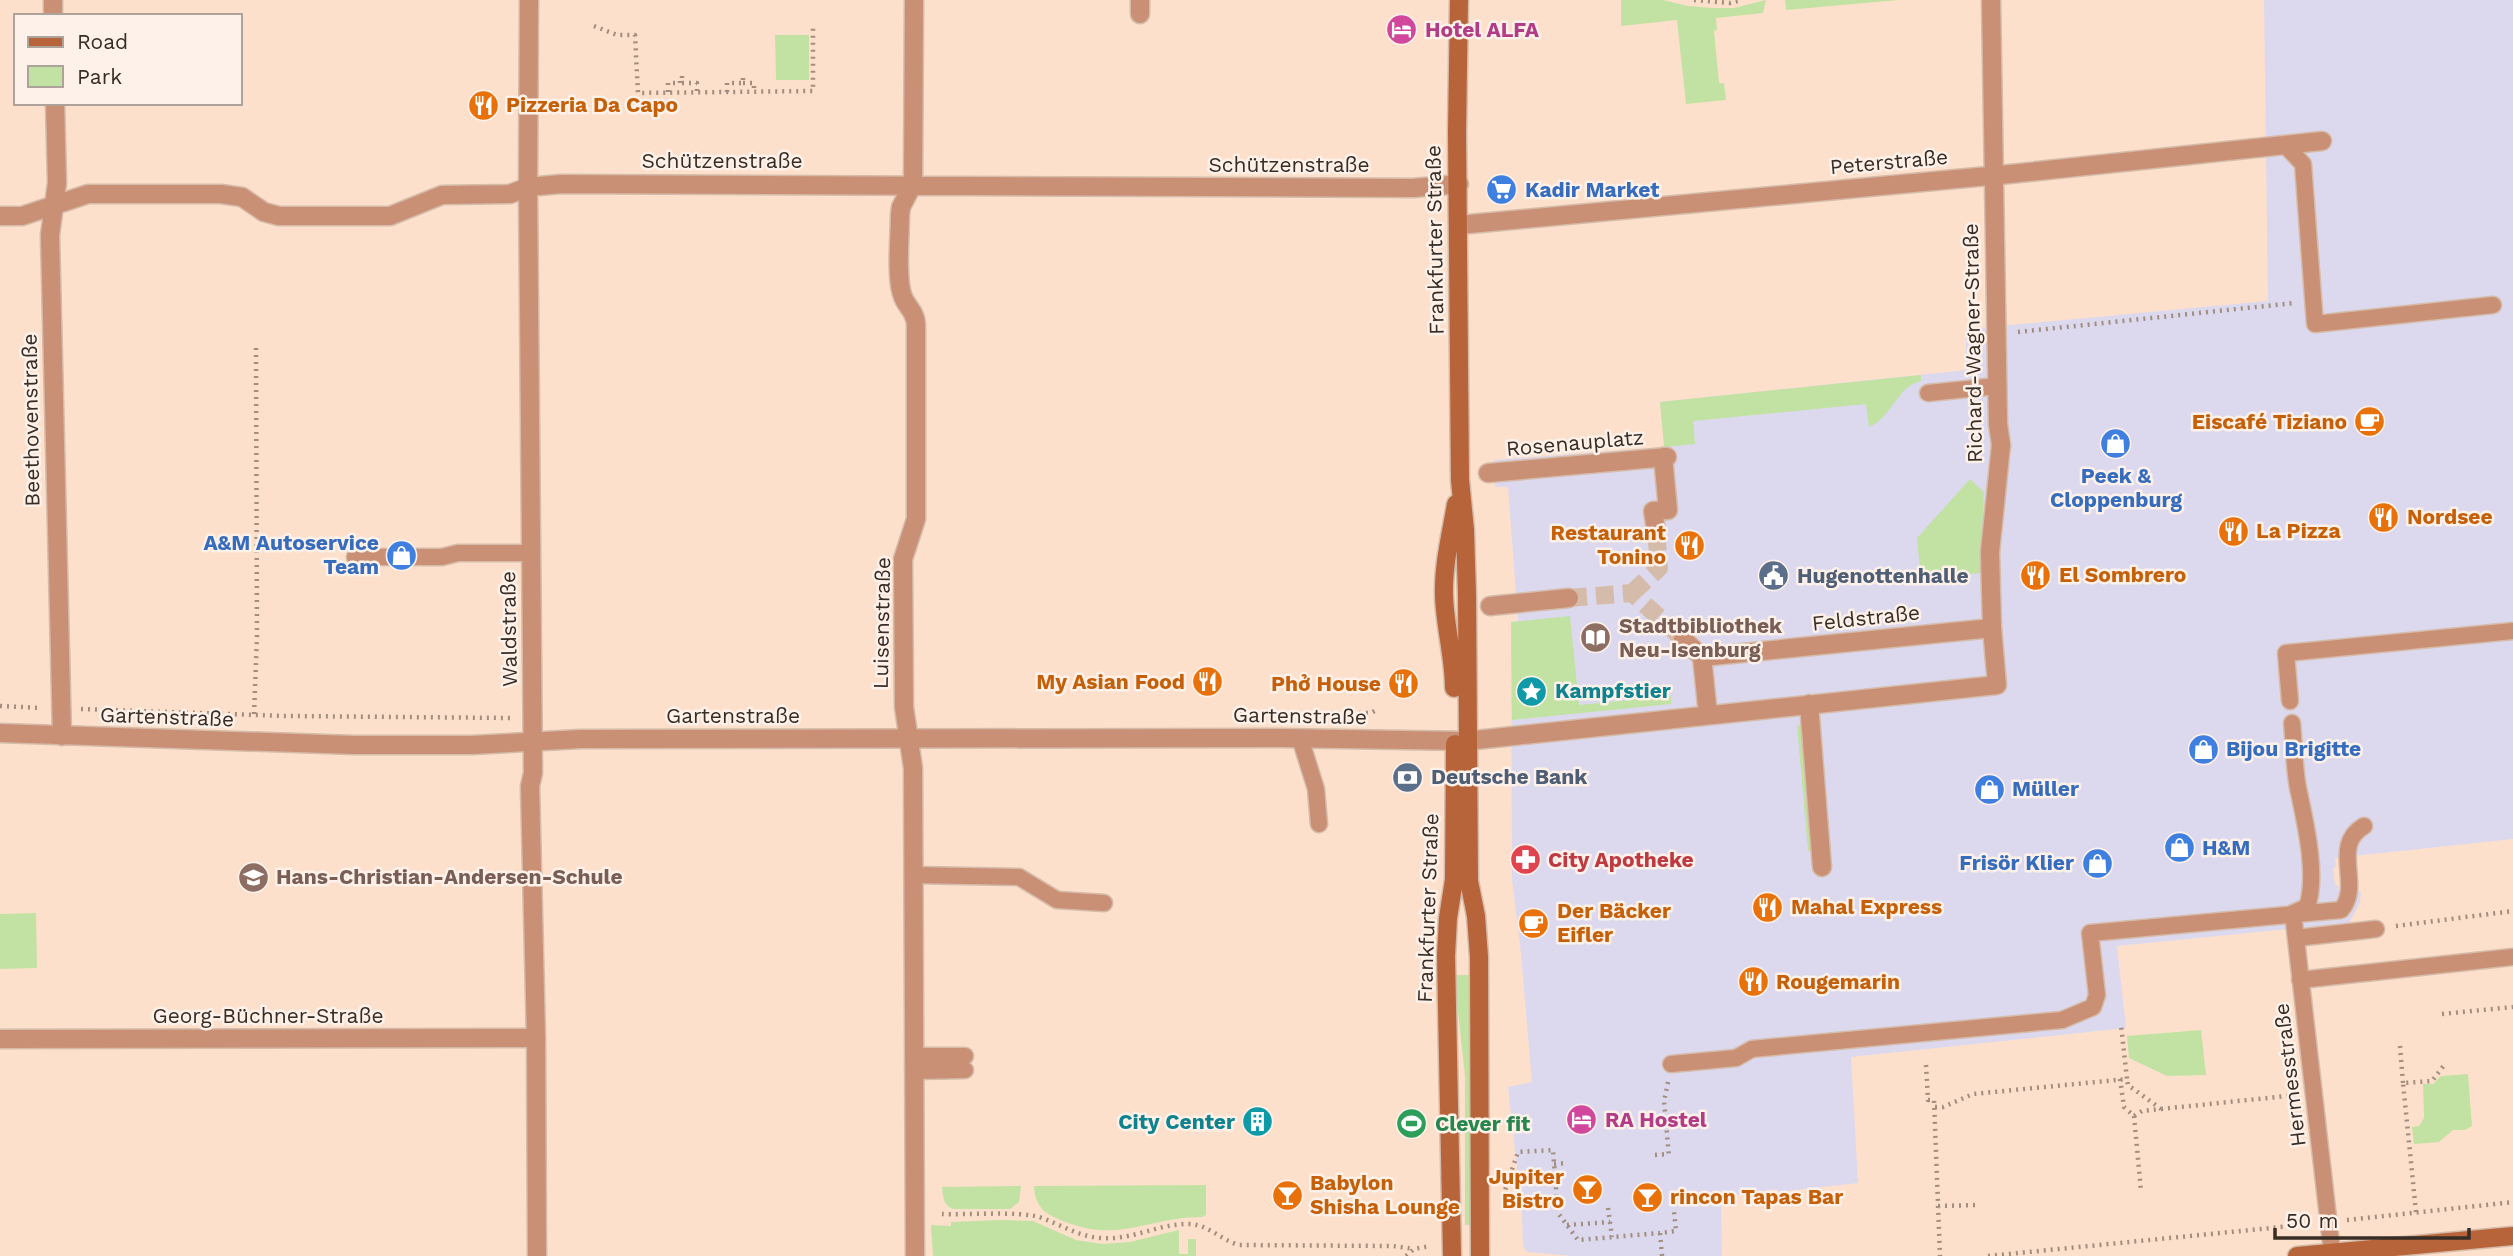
<svg xmlns="http://www.w3.org/2000/svg" width="2513" height="1256" font-family="'Work Sans',sans-serif">
  <style>
    .commercial { fill: #dcd9ef }
    .green { fill: #c1e2a2 }
    .lines { fill: none; stroke-linecap: round; stroke-linejoin: round }
    .pedestrian-tunnel { stroke: #d5bcaa; stroke-width: 18; stroke-dasharray: 18 9; stroke-linecap: butt }
    .service-casing { stroke: #d5bcaa; stroke-width: 19 }
    .pedestrian-casing { stroke: #d5bcaa; stroke-width: 21 }
    .minor-casing { stroke: #d5bcaa; stroke-width: 21 }
    .secondary-casing { stroke: #d5bcaa; stroke-width: 21 }
    .path { stroke: #a28e7f; stroke-width: 4.5; stroke-dasharray: 2 5; stroke-linecap: butt }
    .service { stroke: #ca9075; stroke-width: 16 }
    .pedestrian { stroke: #ca9075; stroke-width: 18 }
    .minor { stroke: #ca9075; stroke-width: 18 }
    .secondary { stroke: #b8643a; stroke-width: 18 }
    .labels { text-anchor: middle; stroke-width: 5; stroke-linejoin: round; paint-order: stroke }
    .hotel-label { font-size: 21px; font-weight: bold; fill: #b23c85; stroke: #fdf1e9; text-anchor: start }
    .food-label { font-size: 21px; font-weight: bold; fill: #c56008; stroke: #fdf1e9; text-anchor: start }
    .street-label { font-size: 21px; fill: #372d25; stroke: #fdf1e9 }
    .shop-label { font-size: 21px; font-weight: bold; fill: #366cbe; stroke: #fdf1e9; text-anchor: start }
    .service-label { font-size: 21px; font-weight: bold; fill: #4e5e75; stroke: #fdf1e9; text-anchor: start }
    .education-label { font-size: 21px; font-weight: bold; fill: #785e54; stroke: #fdf1e9; text-anchor: start }
    .culture-label { font-size: 21px; font-weight: bold; fill: #0d838f; stroke: #fdf1e9; text-anchor: start }
    .health-label { font-size: 21px; font-weight: bold; fill: #be3a42; stroke: #fdf1e9; text-anchor: start }
    .leisure-label { font-size: 21px; font-weight: bold; fill: #27864d; stroke: #fdf1e9; text-anchor: start }
  </style>
  <rect width="100%" height="100%" fill="#fde0cb"/>
  <path class="commercial" d="M 2264,0 L 2513,0 L 2513,839 L 2335,858 L 2336,867 L 2333,868 L 2335,885 L 2338,885 L 2339,892 L 2361,891 L 2360,903 L 2349,923 L 2117,946 L 2126,1028 L 1851,1057 L 1858,1183 L 1778,1192 L 1777,1189 L 1721,1197 L 1722,1256 L 1574,1256 L 1527,1252 L 1523,1246 L 1522,1214 L 1508,1087 L 1532,1082 L 1520,944 L 1512,880 L 1511,622 L 1518,621 L 1508,487 L 1495,487 L 1494,460 L 1664,447 L 1665,439 L 1660,402 L 1966,370 L 1966,329 L 2268,301 Z"/>
  <path class="green" d="M 1621,0 L 1663,0 L 1688,6 L 1713,8 L 1734,8 L 1766,0 L 1763,13 L 1716,18 L 1717,30 L 1714,31 L 1719,83 L 1724,83 L 1726,100 L 1686,104 L 1677,20 L 1621,26 Z
    M 1785,0 L 1899,0 L 1786,10 Z
    M 775,35 L 809,35 L 809,80 L 776,80 Z
    M 1921,375 L 1921,381 C 1897,386 1892,418 1869,427 L 1866,404 L 1693,421 L 1695,444 L 1664,447 L 1660,402 Z
    M 1970,479 L 1984,492 L 1980,573 L 1921,579 L 1917,538 Z
    M 1570,616 L 1579,705 L 1671,696 L 1671,704 L 1512,720 L 1511,622 Z
    M 1797,725 L 1805,727 L 1817,850 L 1808,851 Z
    M 36,913 L 37,968 L 0,969 L 0,914 Z
    M 1454,975 L 1470,975 L 1471,1225 L 1465,1225 L 1465,1076 Z
    M 2201,1030 L 2206,1075 L 2167,1076 L 2129,1058 L 2127,1036 Z
    M 2468,1074 L 2472,1126 L 2465,1130 L 2453,1130 L 2439,1142 L 2414,1144 L 2412,1127 L 2419,1126 L 2424,1118 L 2423,1084 L 2433,1084 L 2441,1076 Z
    M 1206,1185 L 1206,1215 L 1202,1217 C 1147,1217 1120,1244 1063,1221 C 1045,1214 1035,1207 1034,1186 Z
    M 1021,1186 L 1019,1202 L 1010,1209 L 953,1209 C 943,1205 943,1197 942,1187 Z
    M 1000,1220 L 1033,1221 L 1076,1240 L 1102,1244 L 1130,1242 L 1179,1230 L 1179,1254 L 1188,1254 L 1188,1239 L 1196,1239 L 1196,1256 L 933,1256 L 931,1225 L 951,1226 L 951,1222 Z"/>
  <g class="lines">
    <path class="pedestrian-tunnel" d="M 1632,593 L 1659,568 L 1656,530
      M 1569,598 L 1632,593 L 1683,639"/>
    <defs>
      <path id="service" d="M 2285,145 L 2303,164 L 2315,324 L 2493,305
        M 1928,393 L 1997,386
        M 355,557 L 442,557 L 458,553 L 531,553
        M 2290,701 L 2286,653 L 2513,631
        M 2292,723 C 2294,744 2294,767 2298,788 C 2305,821 2318,875 2307,907 L 2293,913
        M 1300,738 L 1316,789 L 1319,824
        M 914,875 L 1019,877 L 1057,900 L 1104,903
        M 2293,913 L 2332,1252
        M 2296,938 L 2376,929
        M 2300,980 L 2513,957
        M 915,1056 L 965,1056
        M 1671,1064 L 1736,1058 L 1752,1049 L 2062,1020 L 2093,1007 L 2097,995 L 2090,933 L 2341,910 C 2363,885 2330,846 2364,826
        M 915,1071 L 965,1070"/>
      <path id="pedestrian" d="M 1488,473 L 1667,457
        M 1656,530 L 1653,511 L 1668,510 L 1663,457
        M 1490,606 L 1569,598
        M 1683,639 L 1702,657 L 1708,715
        M 1702,657 L 1992,628
        M 1809,704 L 1822,867
        M 1466,741 L 1997,685 L 1992,628 L 1990,552 L 2001,445"/>
      <path id="minor" d="M 53,0 L 53,16
        M 529,0 L 528,187 L 533,773 L 530,786 L 536,1038 L 537,1256
        M 914,0 L 913,184 L 901,207 L 900,215 C 900,236 896,275 902,294 C 905,306 915,310 916,324 L 916,519 L 903,559 L 904,707 L 913,768 L 915,1256
        M 1991,0 L 1998,424 L 2001,445
        M 1140,14 L 1140,0
        M 55,103 L 57,183 L 50,235 L 62,736
        M 0,216 L 22,216 L 88,194 L 221,194 L 242,197 L 264,212 L 279,216 L 390,216 L 442,195 L 510,194 L 528,187 L 561,184 L 1413,188 L 1459,184
        M 1459,225 L 2010,174 L 2322,141
        M 0,733 L 354,745 L 472,745 L 581,739 L 1280,738 L 1466,741
        M 0,1039 L 536,1038"/>
      <path id="secondary" d="M 1459,0 L 1457,133 L 1460,480 L 1465,530 L 1467,595 L 1469,881 L 1476,916 L 1479,957 L 1480,1256
        M 1454,688 C 1454,657 1445,627 1444,596 C 1443,565 1451,534 1456,504
        M 1452,1256 L 1446,956 L 1448,918 L 1454,880 L 1455,744
        M 2297,1256 L 2513,1236"/>
    </defs>
    <use href="#service" class="service-casing"/>
    <use href="#pedestrian" class="pedestrian-casing"/>
    <use href="#minor" class="minor-casing"/>
    <use href="#secondary" class="secondary-casing"/>
    <path class="path" d="M 1694,0 L 1730,3 L 1742,0
      M 594,26 L 617,35 L 635,35 L 638,93 L 813,91 L 813,27
      M 682,76 L 682,83 L 697,83 L 697,92
      M 743,83 L 754,83 L 754,92
      M 668,92 L 668,83 L 680,83 L 680,80
      M 727,92 L 727,83 L 743,83 L 743,73
      M 2018,332 L 2294,303
      M 0,706 L 41,708
      M 81,709 L 286,716 L 513,718
      M 254,714 L 257,637 L 256,348
      M 1240,714 L 1371,713 L 1378,709
      M 2396,926 L 2513,911
      M 2442,1014 L 2513,1007
      M 2400,1046 L 2403,1083
      M 1926,1065 L 1928,1100 L 1934,1100 L 1940,1256
      M 2120,1079 L 2124,1107 L 2134,1116 L 2142,1111 L 2161,1109 L 2128,1085 L 2127,1079
      M 1668,1082 L 1664,1101 L 1669,1157
      M 1935,1107 L 1943,1107 L 1973,1094 L 2127,1079 L 2121,1025
      M 2161,1109 L 2296,1095
      M 2134,1116 L 2141,1191
      M 1655,1155 L 1669,1154
      M 1554,1164 L 1567,1163
      M 1503,1196 L 1518,1152 L 1553,1150 L 1558,1213 L 1578,1240 L 1660,1233
      M 1938,1206 L 1978,1205
      M 1608,1208 L 1612,1237
      M 2416,1212 L 2403,1083 L 2432,1081 L 2445,1064
      M 942,1214 C 965,1215 1020,1211 1039,1217 C 1060,1224 1077,1236 1100,1238 C 1131,1241 1159,1223 1190,1224 C 1209,1225 1221,1240 1239,1245 L 1393,1246 L 1414,1249
      M 2347,1220 L 2513,1202
      M 1567,1225 L 1610,1222
      M 1406,1256 L 1414,1249 L 1430,1246
      M 1662,1256 L 1660,1233 L 1676,1231 L 1674,1212
      M 1988,1256 L 2311,1224"/>
    <use href="#service" class="service"/>
    <use href="#pedestrian" class="pedestrian"/>
    <use href="#minor" class="minor"/>
    <use href="#secondary" class="secondary"/>
  </g>
  <defs>
    <symbol id="hotel-disc" viewBox="-11 -11 22 22"><circle r="9.5" fill="#d1479c" stroke="#fdf1e9"/><path d="M-6-4.5h1.5V1H6V5H4.5V3h-9V5H-6ZM-4 0a1.8 1.8 0 1 1 3.6 0ZM.5 0V-2.5h3Q6-2.5 6 0Z" fill="#fff"/></symbol>
    <symbol id="restaurant-disc" viewBox="-11 -11 22 22"><circle r="9.5" fill="#e8710a" stroke="#fdf1e9"/><path d="M-5-6h1v4h1v-4h1v4h1v-4h1v5L-1.5 .5V6h-2V.5L-5-1ZM5-6V6H3V1.5H1.5Q1.5-4 5-6Z" fill="#fff"/></symbol>
    <symbol id="supermarket-disc" viewBox="-11 -11 22 22"><circle r="9.5" fill="#3f7fe0" stroke="#fdf1e9"/><path d="M-6-5.5h2.5l.6 2H6L4.5 2H-2.5L-4.4-4H-6ZM-1.5 3.2a1.3 1.3 0 1 0 .1 0ZM3 3.2a1.3 1.3 0 1 0 .1 0Z" fill="#fff"/></symbol>
    <symbol id="cafe-disc" viewBox="-11 -11 22 22"><circle r="9.5" fill="#e8710a" stroke="#fdf1e9"/><path d="M-5.5-4.5H6V0H3Q3 3.5 0 3.5H-2.5Q-5.5 3.5-5.5 0ZM3-3.2v2h1.7v-2ZM-6 4.5H4V6H-6Z" fill="#fff"/></symbol>
    <symbol id="shop-disc" viewBox="-11 -11 22 22"><circle r="9.5" fill="#3f7fe0" stroke="#fdf1e9"/><path d="M-5-2.5h2.3a2.7 3.5 0 0 1 5.4 0H5L5.5 6h-11ZM-1.5-2.5h3a1.5 2.3 0 0 0-3 0Z" fill="#fff"/></symbol>
    <symbol id="civic-disc" viewBox="-11 -11 22 22"><circle r="9.5" fill="#5c6f8a" stroke="#fdf1e9"/><path d="M-.6-6.5H3V-4.5H.6V-3L4-1V1h2V6H-6V1h2V-1L-.6-3ZM-1.2 2.5V6h2.4V2.5Z" fill="#fff"/></symbol>
    <symbol id="library-disc" viewBox="-11 -11 22 22"><circle r="9.5" fill="#8d6e63" stroke="#fdf1e9"/><path d="M-6-4Q-3-5.5-.7-3.5V5Q-3 3-6 4ZM6-4Q3-5.5 .7-3.5V5Q3 3 6 4Z" fill="#fff"/></symbol>
    <symbol id="sight-disc" viewBox="-11 -11 22 22"><circle r="9.5" fill="#0f9aa8" stroke="#fdf1e9"/><path d="M0-6L1.8-2.2L6-1.7L2.9 1.2L3.7 5.4L0 3.3L-3.7 5.4L-2.9 1.2L-6-1.7L-1.8-2.2Z" fill="#fff"/></symbol>
    <symbol id="bank-disc" viewBox="-11 -11 22 22"><circle r="9.5" fill="#5c6f8a" stroke="#fdf1e9"/><path d="M-6-4H6V4H-6ZM0-2.3a2.3 2.3 0 1 0 0 4.6a2.3 2.3 0 1 0 0-4.6Z" fill="#fff"/></symbol>
    <symbol id="pharmacy-disc" viewBox="-11 -11 22 22"><circle r="9.5" fill="#e0444e" stroke="#fdf1e9"/><path d="M-2-6h4v4h4v4h-4v4h-4v-4h-4v-4h4Z" fill="#fff"/></symbol>
    <symbol id="school-disc" viewBox="-11 -11 22 22"><circle r="9.5" fill="#8d6e63" stroke="#fdf1e9"/><path d="M0-5L7-2L0 1L-7-2ZM-4 1L0 2.5L4 1V4Q0 6-4 4Z" fill="#fff"/></symbol>
    <symbol id="building-disc" viewBox="-11 -11 22 22"><circle r="9.5" fill="#0f9aa8" stroke="#fdf1e9"/><path d="M-4-6H4V6H1V3H-1V6H-4ZM-2.5-4.3h1.7v1.8h-1.7ZM.8-4.3h1.7v1.8H.8ZM-2.5-1h1.7V.8h-1.7ZM.8-1h1.7V.8H.8Z" fill="#fff"/></symbol>
    <symbol id="stadium-disc" viewBox="-11 -11 22 22"><circle r="9.5" fill="#2e9e5b" stroke="#fdf1e9"/><path d="M0-5a6.5 5 0 1 0 0 10a6.5 5 0 1 0 0-10ZM-3.5-1.8h7v3.6h-7Z" fill="#fff"/></symbol>
    <symbol id="bar-disc" viewBox="-11 -11 22 22"><circle r="9.5" fill="#e8710a" stroke="#fdf1e9"/><path d="M-6-5H6L.8 .8V4.5H3.5V6h-7V4.5H-.8V.8Z" fill="#fff"/></symbol>
  </defs>
  <g fill-rule="evenodd">
    <use href="#hotel-disc" x="1384" y="12" width="35" height="35"/>
    <use href="#restaurant-disc" x="466" y="88" width="35" height="35"/>
    <use href="#supermarket-disc" x="1484" y="172" width="35" height="35"/>
    <use href="#cafe-disc" x="2352" y="404" width="35" height="35"/>
    <use href="#shop-disc" x="2098" y="426" width="35" height="35"/>
    <use href="#restaurant-disc" x="2366" y="500" width="35" height="35"/>
    <use href="#restaurant-disc" x="2216" y="514" width="35" height="35"/>
    <use href="#restaurant-disc" x="1672" y="528" width="35" height="35"/>
    <use href="#shop-disc" x="384" y="538" width="35" height="35"/>
    <use href="#restaurant-disc" x="2018" y="558" width="35" height="35"/>
    <use href="#civic-disc" x="1756" y="558" width="35" height="35"/>
    <use href="#library-disc" x="1578" y="620" width="35" height="35"/>
    <use href="#restaurant-disc" x="1190" y="664" width="35" height="35"/>
    <use href="#restaurant-disc" x="1386" y="666" width="35" height="35"/>
    <use href="#sight-disc" x="1514" y="674" width="35" height="35"/>
    <use href="#shop-disc" x="2186" y="732" width="35" height="35"/>
    <use href="#bank-disc" x="1390" y="760" width="35" height="35"/>
    <use href="#shop-disc" x="1972" y="772" width="35" height="35"/>
    <use href="#shop-disc" x="2162" y="830" width="35" height="35"/>
    <use href="#pharmacy-disc" x="1508" y="842" width="35" height="35"/>
    <use href="#shop-disc" x="2080" y="846" width="35" height="35"/>
    <use href="#school-disc" x="236" y="860" width="35" height="35"/>
    <use href="#restaurant-disc" x="1750" y="890" width="35" height="35"/>
    <use href="#cafe-disc" x="1516" y="906" width="35" height="35"/>
    <use href="#restaurant-disc" x="1736" y="964" width="35" height="35"/>
    <use href="#hotel-disc" x="1564" y="1102" width="35" height="35"/>
    <use href="#building-disc" x="1240" y="1104" width="35" height="35"/>
    <use href="#stadium-disc" x="1394" y="1106" width="35" height="35"/>
    <use href="#bar-disc" x="1570" y="1172" width="35" height="35"/>
    <use href="#bar-disc" x="1270" y="1178" width="35" height="35"/>
    <use href="#bar-disc" x="1630" y="1180" width="35" height="35"/>
  </g>
  <g class="labels">
    <g class="hotel-label">
      <text x="1425" y="37">Hotel ALFA</text>
      <text x="1605" y="1127">RA Hostel</text>
    </g>
    <g class="food-label">
      <text x="506" y="112">Pizzeria Da Capo</text>
      <text x="2347" y="429" text-anchor="end">Eiscafé Tiziano</text>
      <text x="2407" y="524">Nordsee</text>
      <text x="2256" y="538">La Pizza</text>
      <text x="1666" y="540" text-anchor="end">Restaurant<tspan x="1666" dy="24">Tonino</tspan></text>
      <text x="2059" y="582">El Sombrero</text>
      <text x="1185" y="689" text-anchor="end">My Asian Food</text>
      <text x="1381" y="691" text-anchor="end">Phở House</text>
      <text x="1791" y="914">Mahal Express</text>
      <text x="1557" y="918">Der Bäcker<tspan x="1557" dy="24">Eifler</tspan></text>
      <text x="1776" y="989">Rougemarin</text>
      <text x="1564" y="1184" text-anchor="end">Jupiter<tspan x="1564" dy="24">Bistro</tspan></text>
      <text x="1310" y="1190">Babylon<tspan x="1310" dy="24">Shisha Lounge</tspan></text>
      <text x="1670" y="1204">rincon Tapas Bar</text>
    </g>
    <g class="street-label">
      <text x="722" y="168">Schützenstraße</text>
      <text transform="translate(1889 162) rotate(-5)" y="7">Peterstraße</text>
      <text x="1289" y="172">Schützenstraße</text>
      <text transform="translate(1435 240) rotate(-91)" y="7">Frankfurter Straße</text>
      <text transform="translate(1973 343) rotate(-91)" y="7">Richard-Wagner-Straße</text>
      <text transform="translate(31 420) rotate(-91)" y="7">Beethovenstraße</text>
      <text transform="translate(1575 443) rotate(-5)" y="7">Rosenauplatz</text>
      <text transform="translate(1866 618) rotate(-6)" y="7">Feldstraße</text>
      <text transform="translate(882 623) rotate(-89)" y="7">Luisenstraße</text>
      <text transform="translate(509 629) rotate(-91)" y="7">Waldstraße</text>
      <text x="733" y="723">Gartenstraße</text>
      <text transform="translate(1300 716) rotate(1)" y="7">Gartenstraße</text>
      <text transform="translate(167 717) rotate(2)" y="7">Gartenstraße</text>
      <text transform="translate(1428 908) rotate(-88)" y="7">Frankfurter Straße</text>
      <text x="268" y="1023">Georg-Büchner-Straße</text>
      <text transform="translate(2290 1075) rotate(-97)" y="7">Hermesstraße</text>
    </g>
    <g class="shop-label">
      <text x="1525" y="197">Kadir Market</text>
      <text x="2116" y="483" text-anchor="middle">Peek &amp;<tspan x="2116" dy="24">Cloppenburg</tspan></text>
      <text x="379" y="550" text-anchor="end">A&amp;M Autoservice<tspan x="379" dy="24">Team</tspan></text>
      <text x="2226" y="756">Bijou Brigitte</text>
      <text x="2012" y="796">Müller</text>
      <text x="2202" y="855">H&amp;M</text>
      <text x="2074" y="870" text-anchor="end">Frisör Klier</text>
    </g>
    <g class="service-label">
      <text x="1797" y="583">Hugenottenhalle</text>
      <text x="1431" y="784">Deutsche Bank</text>
    </g>
    <g class="education-label">
      <text x="1619" y="633">Stadtbibliothek<tspan x="1619" dy="24">Neu-Isenburg</tspan></text>
      <text x="276" y="884">Hans-Christian-Andersen-Schule</text>
    </g>
    <g class="culture-label">
      <text x="1555" y="698">Kampfstier</text>
      <text x="1235" y="1129" text-anchor="end">City Center</text>
    </g>
    <g class="health-label">
      <text x="1548" y="867">City Apotheke</text>
    </g>
    <g class="leisure-label">
      <text x="1435" y="1131">Clever fit</text>
    </g>
  </g>
  <rect x="14" y="14" width="228" height="91" fill="#fdf1e9" stroke="#aea39b" stroke-width="2"/>
  <rect x="28" y="37" width="35" height="10" fill="#b8643a" stroke="#aea39b" stroke-width="2"/>
  <text x="77" y="49" font-size="21" fill="#372d25">Road</text>
  <rect x="28" y="66" width="35" height="21" fill="#c1e2a2" stroke="#aea39b" stroke-width="2"/>
  <text x="77" y="84" font-size="21" fill="#372d25">Park</text>
  <path d="M2275 1228v10h194v-10" fill="none" stroke="#372d25" stroke-width="3.5"/>
  <text x="2286" y="1228" font-size="21" fill="#372d25" stroke="#fdf1e9" stroke-width="5" paint-order="stroke">50 m</text>
</svg>
